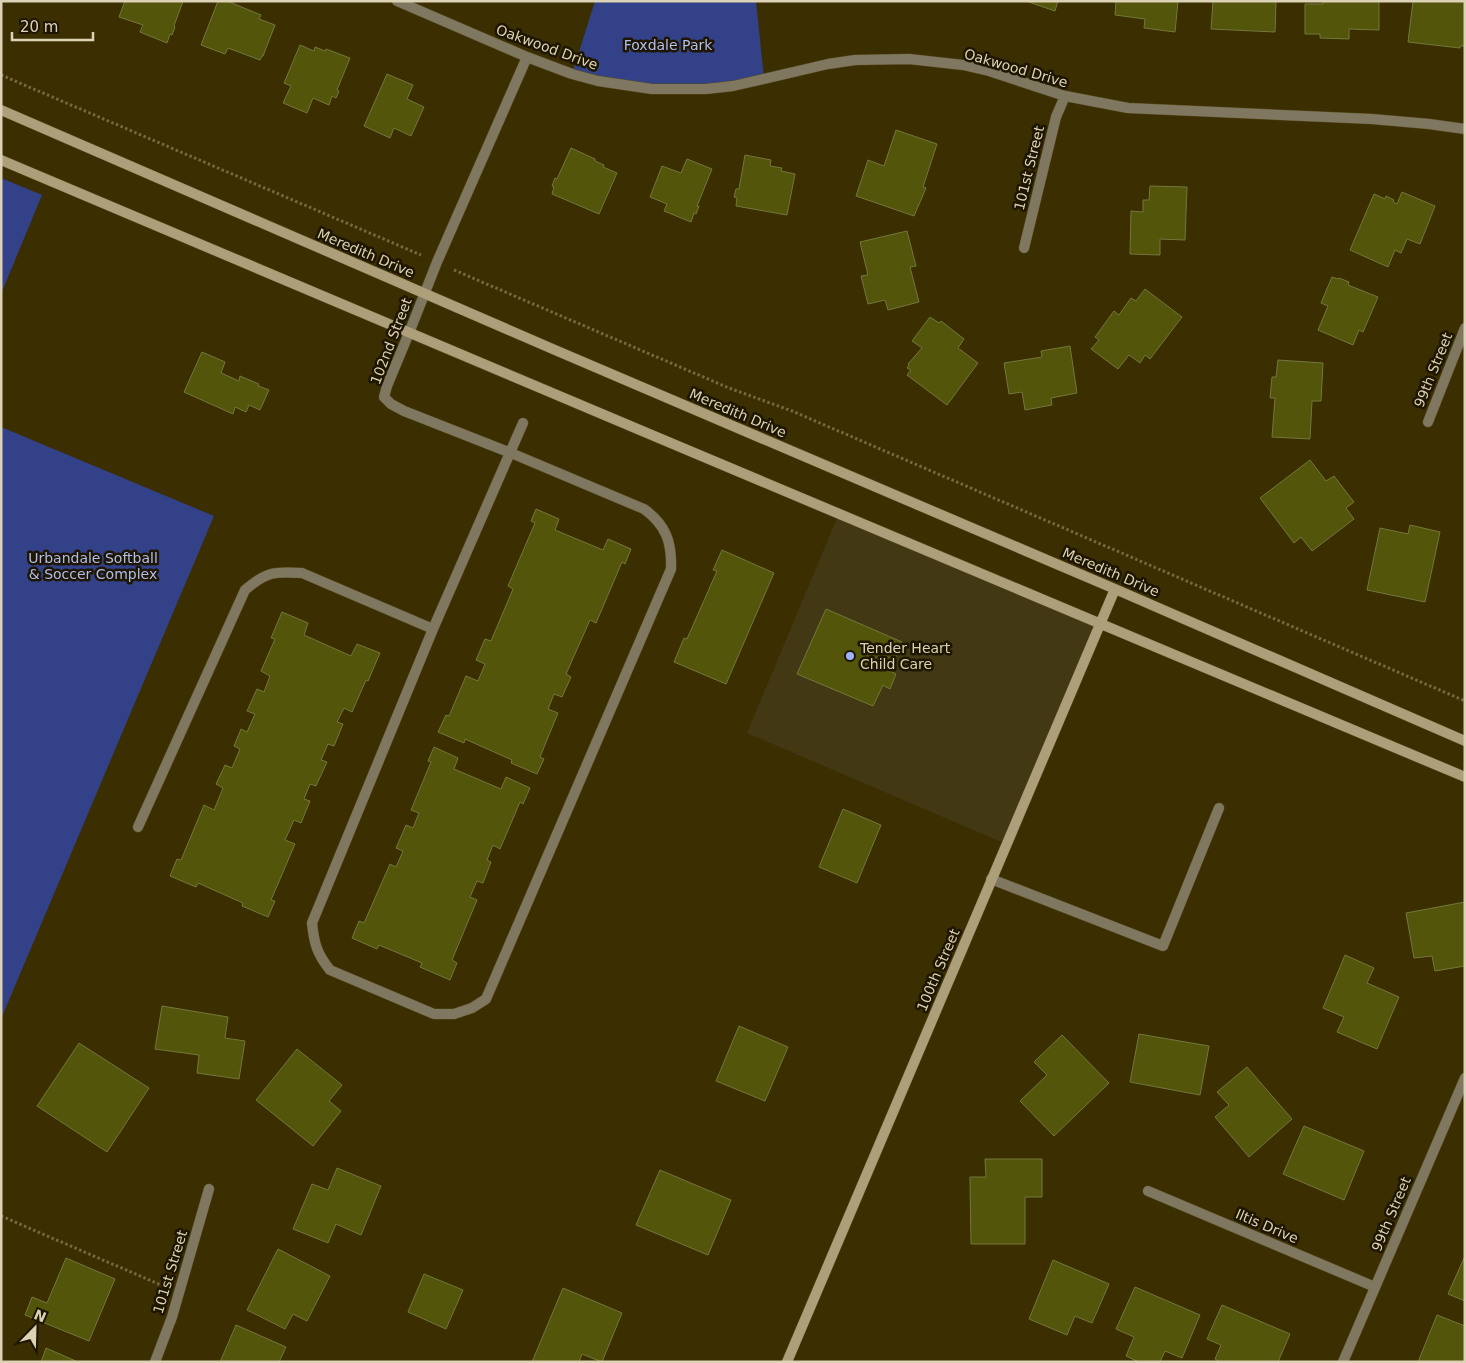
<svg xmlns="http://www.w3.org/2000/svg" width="1466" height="1363" font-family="'DejaVu Sans',sans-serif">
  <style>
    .built { fill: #433814 }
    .green { fill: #334188 }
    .building { fill: #52550a; stroke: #74773c }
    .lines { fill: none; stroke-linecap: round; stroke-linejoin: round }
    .lane-casing { stroke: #584c21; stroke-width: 11 }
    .street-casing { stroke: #584c21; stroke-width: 11 }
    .secondary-casing { stroke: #584c21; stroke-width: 11 }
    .path { stroke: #756941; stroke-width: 3; stroke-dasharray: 2.5 2.5; stroke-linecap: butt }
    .lane { stroke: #7f775f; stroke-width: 10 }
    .street { stroke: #7f775f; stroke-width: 10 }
    .secondary { stroke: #ac9f79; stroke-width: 10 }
    .poi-dot { fill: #9fb3fd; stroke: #1e1601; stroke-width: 2 }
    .labels { text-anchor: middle; stroke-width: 5; stroke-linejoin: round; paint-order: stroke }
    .park-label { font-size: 14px; fill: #b0bef0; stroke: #1e1601 }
    .street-label { font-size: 14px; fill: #dcd2b5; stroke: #1e1601 }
    .poi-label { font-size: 14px; fill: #dcd2b5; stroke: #1e1601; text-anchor: start }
  </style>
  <rect width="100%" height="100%" fill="#3b2e00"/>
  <path class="built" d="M 839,513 L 1099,625 L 1006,844 L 747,733 Z"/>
  <path class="green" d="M 595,1 L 756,1 L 764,79 L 733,86 L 652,89 L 572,74 Z
    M 1,178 L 42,195 L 1,294 Z
    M 1,427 L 214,516 L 1,1019 Z"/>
  <path class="building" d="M 125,1 L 183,1 L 174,26 L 175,27 L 172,35 L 170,34 L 167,43 L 140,32 L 143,25 L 119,17 Z
    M 218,1 L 227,1 L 261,15 L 259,19 L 275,25 L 263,56 L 262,56 L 260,60 L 228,48 L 225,54 L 201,45 Z
    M 1026,1 L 1058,1 L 1055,11 Z
    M 1116,1 L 1178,1 L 1175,32 L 1144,28 L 1145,19 L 1115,15 Z
    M 1213,1 L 1276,1 L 1275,32 L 1211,29 Z
    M 1323,1 L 1379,1 L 1379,30 L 1349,29 L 1349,39 L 1320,38 L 1320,34 L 1305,34 L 1305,4 L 1323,4 Z
    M 1413,1 L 1465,1 L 1465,46 L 1460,46 L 1460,48 L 1408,42 Z
    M 300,45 L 314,51 L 315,47 L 325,51 L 326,49 L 350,58 L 337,90 L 339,91 L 336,98 L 332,96 L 329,105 L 313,98 L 307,113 L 283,103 L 291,86 L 284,83 Z
    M 387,74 L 413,85 L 407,99 L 424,107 L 411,136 L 394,128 L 390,138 L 364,126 Z
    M 896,130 L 937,144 L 923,187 L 926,188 L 914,216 L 856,196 L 868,160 L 884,166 Z
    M 571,148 L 595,159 L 595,161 L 604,165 L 603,167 L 617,173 L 599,214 L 552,194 L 554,187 L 552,186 L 555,178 L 557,179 Z
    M 745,155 L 771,160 L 770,166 L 782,168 L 781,171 L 795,174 L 787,215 L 736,206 L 737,198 L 734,197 L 736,189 L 739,189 Z
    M 687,159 L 712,169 L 697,206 L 699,206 L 696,214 L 694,213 L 691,222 L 664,211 L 667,204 L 650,197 L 662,166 L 681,173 Z
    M 1150,186 L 1187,187 L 1185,240 L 1160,239 L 1160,255 L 1130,254 L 1131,211 L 1143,212 L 1143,200 L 1149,200 Z
    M 1402,192 L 1435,206 L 1420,244 L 1407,239 L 1401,253 L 1395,250 L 1388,267 L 1350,250 L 1374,194 L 1385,199 L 1386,196 L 1394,200 L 1393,202 L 1397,204 Z
    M 907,231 L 916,266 L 910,267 L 919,302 L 888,310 L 885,300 L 868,304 L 861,276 L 868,275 L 860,242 Z
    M 1332,277 L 1338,279 L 1339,278 L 1349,282 L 1348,285 L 1378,297 L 1363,332 L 1359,330 L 1353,345 L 1318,330 L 1328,306 L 1321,303 Z
    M 1145,289 L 1182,317 L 1150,359 L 1145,355 L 1140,363 L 1129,355 L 1118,369 L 1091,349 L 1099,340 L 1095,337 L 1114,311 L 1119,315 L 1131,298 L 1136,301 Z
    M 930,317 L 939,323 L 941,321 L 964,339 L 958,348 L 978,363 L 947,405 L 907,375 L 911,370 L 907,368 L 909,365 L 908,364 L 922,348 L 912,341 Z
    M 1070,346 L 1077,393 L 1051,398 L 1052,405 L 1025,410 L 1022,392 L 1009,394 L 1004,363 L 1042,357 L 1041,351 Z
    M 202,352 L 225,362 L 221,373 L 239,381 L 240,376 L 259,384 L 258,386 L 269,390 L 260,410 L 249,405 L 246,412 L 235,407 L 233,414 L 184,392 Z
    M 1278,360 L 1323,363 L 1321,401 L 1312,401 L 1310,439 L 1272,437 L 1275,398 L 1270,398 L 1272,377 L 1276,377 Z
    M 1310,460 L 1326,481 L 1334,476 L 1354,502 L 1346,508 L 1354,519 L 1312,551 L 1301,537 L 1294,543 L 1260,498 Z
    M 536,509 L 559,519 L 555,530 L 603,550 L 608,539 L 631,549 L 625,564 L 622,562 L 596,623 L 590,620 L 566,674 L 571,677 L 562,697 L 554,694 L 548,709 L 558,713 L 540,757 L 544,759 L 537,774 L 511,763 L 512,760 L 465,739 L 464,743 L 438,732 L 446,715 L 449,716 L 466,676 L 478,681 L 485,664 L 476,660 L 485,639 L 491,641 L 513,589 L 508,586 L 535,523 L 531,521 Z
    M 1410,525 L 1440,532 L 1425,602 L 1367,590 L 1380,528 L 1408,534 Z
    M 722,550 L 774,573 L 726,684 L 674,662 L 684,638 L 687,639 L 717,571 L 713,570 Z
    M 826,609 L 902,642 L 890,671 L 896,674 L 890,689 L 883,685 L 873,706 L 797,674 Z
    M 282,612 L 308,623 L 304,635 L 351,656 L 357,644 L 380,653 L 368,681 L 366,680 L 352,712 L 344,708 L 337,722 L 343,724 L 334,746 L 328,744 L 321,760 L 327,762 L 316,786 L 310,784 L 304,799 L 310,801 L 301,823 L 294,820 L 285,840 L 295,844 L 271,900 L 275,901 L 268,917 L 242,906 L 243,903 L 198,883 L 196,887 L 170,876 L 177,859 L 181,860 L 204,805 L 214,810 L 223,788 L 216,784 L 225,765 L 232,768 L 240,749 L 234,746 L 241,729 L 247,732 L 255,714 L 247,711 L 257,689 L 264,692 L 270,676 L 261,671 L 275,639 L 271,638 Z
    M 434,747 L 458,758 L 454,769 L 501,789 L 506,777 L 530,788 L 523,804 L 520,802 L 500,849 L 493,845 L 487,860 L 491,862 L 483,883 L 477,881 L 470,897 L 477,900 L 452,960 L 457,963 L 450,980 L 420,967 L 422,963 L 379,945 L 377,949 L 352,938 L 359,921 L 364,923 L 390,864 L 396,867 L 403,851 L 396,848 L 406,825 L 413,828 L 419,813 L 411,810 L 431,762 L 428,761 Z
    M 843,809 L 881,825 L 857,883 L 819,867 Z
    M 1465,902 L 1465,966 L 1435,971 L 1432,956 L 1414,958 L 1406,913 Z
    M 1345,955 L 1374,968 L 1367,983 L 1399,997 L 1377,1049 L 1337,1032 L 1344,1017 L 1323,1008 Z
    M 162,1006 L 228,1017 L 225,1038 L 245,1041 L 239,1079 L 197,1073 L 199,1055 L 155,1049 Z
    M 739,1026 L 788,1047 L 765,1101 L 716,1081 Z
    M 1139,1034 L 1209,1046 L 1200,1095 L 1130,1082 Z
    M 1062,1035 L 1109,1083 L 1054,1136 L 1020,1101 L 1047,1075 L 1034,1062 Z
    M 79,1043 L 149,1088 L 107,1152 L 37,1106 Z
    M 297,1049 L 342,1085 L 329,1101 L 341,1111 L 313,1146 L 256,1100 Z
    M 1247,1067 L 1292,1119 L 1249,1157 L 1215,1117 L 1229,1105 L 1217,1092 Z
    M 1304,1126 L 1364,1151 L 1344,1200 L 1283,1174 Z
    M 985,1159 L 1042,1159 L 1042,1197 L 1025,1197 L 1025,1244 L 971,1244 L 970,1177 L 986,1177 Z
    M 337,1168 L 381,1186 L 361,1235 L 336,1224 L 328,1243 L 293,1229 L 312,1184 L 328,1190 Z
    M 660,1170 L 731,1200 L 708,1255 L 636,1225 Z
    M 278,1249 L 330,1276 L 307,1321 L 293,1314 L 285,1329 L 247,1310 Z
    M 1465,1256 L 1465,1301 L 1448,1294 Z
    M 66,1258 L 115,1279 L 89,1341 L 25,1315 L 32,1297 L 47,1303 Z
    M 1053,1260 L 1109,1284 L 1092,1323 L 1075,1316 L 1067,1335 L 1029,1319 Z
    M 424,1274 L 463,1290 L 446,1329 L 408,1312 Z
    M 1135,1287 L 1200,1315 L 1182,1358 L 1165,1351 L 1160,1362 L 1139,1362 L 1126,1356 L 1134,1337 L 1116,1329 Z
    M 563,1288 L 622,1313 L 602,1362 L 582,1354 L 579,1362 L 532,1362 Z
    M 1222,1305 L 1290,1334 L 1278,1362 L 1220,1362 L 1215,1359 L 1221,1345 L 1207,1339 Z
    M 1437,1315 L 1465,1326 L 1465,1362 L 1418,1362 Z
    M 236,1325 L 286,1347 L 279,1362 L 220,1362 Z
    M 46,1348 L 78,1362 L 41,1362 Z"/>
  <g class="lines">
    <defs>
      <path id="lane" d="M 409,333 L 387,386 L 384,397 L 391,404 L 404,411 L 511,453 L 644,509 C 666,525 672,542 671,569 L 486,999 L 472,1008 L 454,1014 L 434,1014 L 330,970 C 317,954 314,943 312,923 L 433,629 L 523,423
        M 138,827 L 245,590 C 266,572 274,571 302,573 L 433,629
        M 991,879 L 1163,946 L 1219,808"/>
      <path id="street" d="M 397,1 L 527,57 L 572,74 L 598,81 L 652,89 L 706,89 L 733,86 L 828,64 L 855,60 L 909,59 L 963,65 L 989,71 L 1065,96 L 1128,108 L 1372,119 L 1429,124 L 1465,129
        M 1024,248 L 1056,117 L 1065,96
        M 409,333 L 437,262 L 527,57
        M 1428,422 L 1465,328
        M 1148,1191 L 1375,1287
        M 155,1362 L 172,1317 L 209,1189
        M 1343,1362 L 1465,1078"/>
      <path id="secondary" d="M 1,110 L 555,350 L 1115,589 L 1465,741
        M 1,160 C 489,366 976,573 1465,777
        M 787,1362 L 1115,589"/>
    </defs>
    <use href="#lane" class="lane-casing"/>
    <use href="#street" class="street-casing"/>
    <use href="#secondary" class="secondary-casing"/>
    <path class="path" d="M 1,75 L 421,255
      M 454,270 L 729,388 L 792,411 L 1465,701
      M 1,1216 L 161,1285"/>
    <use href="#lane" class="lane"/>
    <use href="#street" class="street"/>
    <use href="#secondary" class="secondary"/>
  </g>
  <circle class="poi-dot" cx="850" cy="656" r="5"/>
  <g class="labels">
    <g class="park-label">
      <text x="668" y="50">Foxdale Park</text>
      <text x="93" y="563">Urbandale Softball<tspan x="93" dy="16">&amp; Soccer Complex</tspan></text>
    </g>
    <g class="street-label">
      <text transform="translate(547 47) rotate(20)" y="5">Oakwood Drive</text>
      <text transform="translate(1016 68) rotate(16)" y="5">Oakwood Drive</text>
      <text transform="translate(1029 168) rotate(-76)" y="5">101st Street</text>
      <text transform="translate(366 253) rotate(23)" y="5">Meredith Drive</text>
      <text transform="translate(391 341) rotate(-69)" y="5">102nd Street</text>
      <text transform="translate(1433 370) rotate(-68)" y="5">99th Street</text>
      <text transform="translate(738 413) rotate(23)" y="5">Meredith Drive</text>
      <text transform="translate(1111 572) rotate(23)" y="5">Meredith Drive</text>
      <text transform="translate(938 970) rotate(-67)" y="5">100th Street</text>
      <text transform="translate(1391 1214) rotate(-67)" y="5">99th Street</text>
      <text transform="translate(1267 1226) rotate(23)" y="5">Iltis Drive</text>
      <text transform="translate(170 1272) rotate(-73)" y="5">101st Street</text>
    </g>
    <g class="poi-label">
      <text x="860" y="653">Tender Heart<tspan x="860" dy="16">Child Care</tspan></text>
    </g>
  </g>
  <rect width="1466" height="1363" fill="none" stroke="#dcd2b5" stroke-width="5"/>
  <g transform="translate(35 1328) rotate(23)" stroke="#1e1601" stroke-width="4" paint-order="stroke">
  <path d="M0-4L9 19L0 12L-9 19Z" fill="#dcd2b5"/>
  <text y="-8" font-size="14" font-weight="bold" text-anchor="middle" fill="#dcd2b5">N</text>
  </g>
  <path d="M12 32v8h81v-8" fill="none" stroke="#dcd2b5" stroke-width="2.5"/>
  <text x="20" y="32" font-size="15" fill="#dcd2b5" stroke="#1e1601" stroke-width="4" paint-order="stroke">20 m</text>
</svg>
